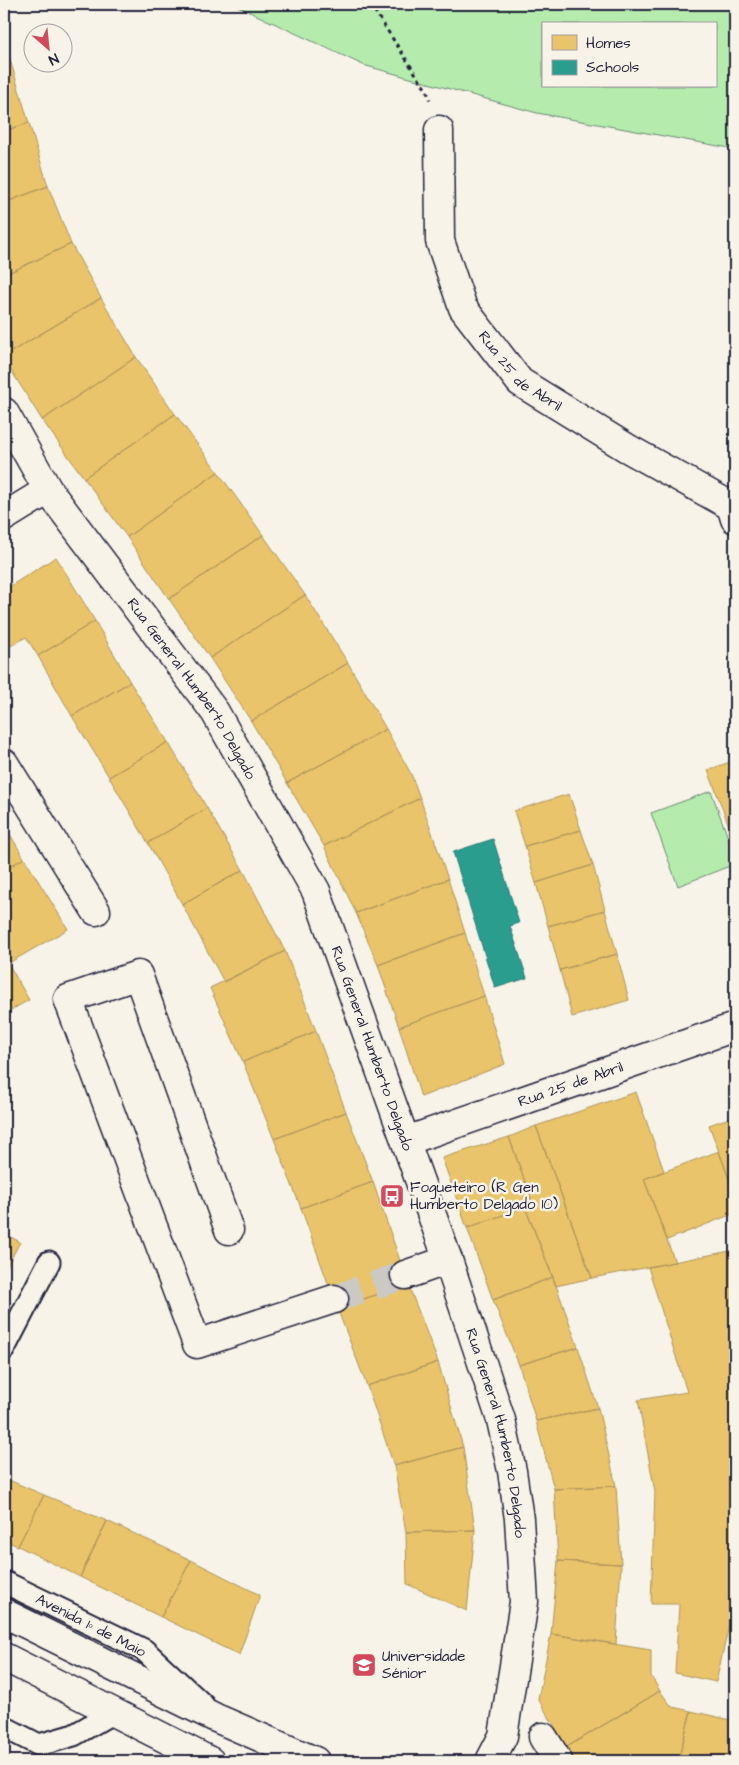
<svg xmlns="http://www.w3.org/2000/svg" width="739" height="1765" font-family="'Architects Daughter',sans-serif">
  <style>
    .green { fill: #b5ecae; stroke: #6c8774; fill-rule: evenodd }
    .homes { fill: #e9c46a; stroke: #ad935c }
    .schools { fill: #2a9d8f; stroke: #287876 }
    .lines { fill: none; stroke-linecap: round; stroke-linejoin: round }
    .street-tunnel { stroke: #ccc9c5; stroke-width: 28; stroke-dasharray: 28 14; stroke-linecap: butt }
    .lane-casing { stroke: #22223b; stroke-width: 25 }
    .street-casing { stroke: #22223b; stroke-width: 31 }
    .secondary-casing { stroke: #22223b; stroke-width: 31 }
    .primary-casing { stroke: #22223b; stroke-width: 31 }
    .path { stroke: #22223b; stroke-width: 3; stroke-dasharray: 4 4; stroke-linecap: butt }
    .lane { stroke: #f7f3e8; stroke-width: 21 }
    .street { stroke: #f7f3e8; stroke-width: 28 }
    .secondary { stroke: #f7f3e8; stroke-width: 28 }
    .primary { stroke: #f7f3e8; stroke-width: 28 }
    .labels { text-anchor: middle; stroke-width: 5; stroke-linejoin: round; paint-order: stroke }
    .street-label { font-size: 15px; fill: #22223b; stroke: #f7f3e8 }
    .poi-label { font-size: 15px; fill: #22223b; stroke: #f7f3e8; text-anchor: start }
  </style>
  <rect width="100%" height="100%" fill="#f7f3e8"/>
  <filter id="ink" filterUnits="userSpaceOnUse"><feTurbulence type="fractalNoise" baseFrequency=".02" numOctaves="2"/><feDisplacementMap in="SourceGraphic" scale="10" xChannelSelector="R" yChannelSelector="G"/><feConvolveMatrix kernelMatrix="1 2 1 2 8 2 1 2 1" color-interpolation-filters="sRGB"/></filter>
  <g filter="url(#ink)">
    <path class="green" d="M 233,4 L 735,4 L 735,149 L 537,113 L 363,65 ZM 543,24 L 715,24 L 715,86 L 543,86 Z
      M 711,791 L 735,857 L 735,864 L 678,886 L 651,813 Z"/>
    <path class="homes" d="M 8,53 L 29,123 L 4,131 L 4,54 Z
      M 29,123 L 48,186 L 4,203 L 4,131 Z
      M 48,186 L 71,244 L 4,275 L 4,203 Z
      M 71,244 L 101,298 L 4,356 L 4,275 Z
      M 101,298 L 136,357 L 42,420 L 4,359 L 4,356 Z
      M 136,357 L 175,414 L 84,478 L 42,420 Z
      M 175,414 L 218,472 L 127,537 L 84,478 Z
      M 218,472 L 263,535 L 169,599 L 127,537 Z
      M 263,535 L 305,595 L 210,658 L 169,599 Z
      M 56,557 L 95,621 L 38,656 L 26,637 L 4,650 L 4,590 Z
      M 305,595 L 348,663 L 251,721 L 210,658 Z
      M 95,621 L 130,682 L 72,716 L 38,656 Z
      M 348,663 L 386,729 L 287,783 L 251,721 Z
      M 130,682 L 168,742 L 109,777 L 72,716 Z
      M 386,729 L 411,774 L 420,798 L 324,846 L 287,783 Z
      M 168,742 L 207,808 L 148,843 L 109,777 Z
      M 735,760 L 735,833 L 732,834 L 708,770 Z
      M 569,794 L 581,830 L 525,846 L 514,811 Z
      M 420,798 L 448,879 L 356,913 L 324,846 Z
      M 207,808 L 243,870 L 182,904 L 148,843 Z
      M 4,824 L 24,858 L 4,870 Z
      M 581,830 L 593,865 L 536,883 L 525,846 Z
      M 24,858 L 68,929 L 9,963 L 4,955 L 4,870 Z
      M 593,865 L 605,910 L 548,926 L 536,883 Z
      M 243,870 L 285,951 L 224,982 L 182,904 Z
      M 448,879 L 465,933 L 378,965 L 356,913 Z
      M 605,910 L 617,954 L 560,970 L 548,926 Z
      M 465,933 L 484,996 L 399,1027 L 378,965 Z
      M 285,951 L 316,1031 L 243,1062 L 210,988 Z
      M 617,954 L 629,1000 L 572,1017 L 560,970 Z
      M 4,956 L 29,1000 L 4,1014 Z
      M 484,996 L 505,1064 L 421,1097 L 399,1027 Z
      M 316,1031 L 346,1112 L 274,1139 L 243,1062 Z
      M 636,1092 L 664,1171 L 644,1179 L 675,1262 L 592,1278 L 536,1126 Z
      M 346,1112 L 373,1182 L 301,1208 L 274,1139 Z
      M 735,1116 L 735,1192 L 734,1192 L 709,1125 Z
      M 536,1126 L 592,1278 L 556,1286 L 525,1207 L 533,1204 L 509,1137 Z
      M 509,1137 L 533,1204 L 467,1228 L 442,1158 Z
      M 719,1151 L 735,1196 L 735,1213 L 667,1240 L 644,1179 Z
      M 373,1182 L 408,1284 L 337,1308 L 301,1208 Z
      M 525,1207 L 553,1277 L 493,1300 L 467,1228 Z
      M 4,1233 L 20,1242 L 4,1272 Z
      M 735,1250 L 735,1620 L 730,1621 L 716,1682 L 675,1673 L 679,1604 L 651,1604 L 655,1492 L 638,1400 L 687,1392 L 648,1267 Z
      M 553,1277 L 578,1347 L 519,1365 L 493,1300 Z
      M 408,1284 L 438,1362 L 367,1386 L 337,1308 Z
      M 578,1347 L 598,1408 L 536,1421 L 519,1365 Z
      M 438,1362 L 463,1447 L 394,1466 L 367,1386 Z
      M 598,1408 L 616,1486 L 554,1489 L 536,1421 Z
      M 463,1447 L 475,1530 L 406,1532 L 394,1466 Z
      M 4,1478 L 44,1495 L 18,1546 L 4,1540 Z
      M 616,1486 L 621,1564 L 558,1561 L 554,1489 Z
      M 44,1495 L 107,1521 L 80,1577 L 18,1546 Z
      M 107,1521 L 191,1560 L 161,1617 L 80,1577 Z
      M 475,1530 L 467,1611 L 407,1584 L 406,1532 Z
      M 191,1560 L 260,1595 L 239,1655 L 161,1617 Z
      M 558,1561 L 621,1564 L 616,1644 L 551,1634 Z
      M 551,1634 L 651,1650 L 651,1676 L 660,1691 L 567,1747 L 538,1699 Z
      M 660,1691 L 672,1707 L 691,1711 L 678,1761 L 576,1761 L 567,1747 Z
      M 691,1711 L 735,1721 L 735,1761 L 678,1761 Z"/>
    <path class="schools" d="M 493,839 L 519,923 L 510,926 L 527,978 L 495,988 L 453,852 Z"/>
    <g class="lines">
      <path class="street-tunnel" d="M 334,1299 L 405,1275"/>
      <defs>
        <path id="lane" d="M 4,1349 L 49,1262
          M 4,1582 L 144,1650 L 203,1705
          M 4,1727 L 39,1745 L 74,1735 L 112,1713"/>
        <g id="street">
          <path id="s1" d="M 439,130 L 440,241 L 463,308 L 520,382 L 627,448 L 731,506 L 735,519"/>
          <path d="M 4,517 L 48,490"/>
          <path d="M 4,763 L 96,911"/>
          <path id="s2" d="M 406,1141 L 735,1027"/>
          <path d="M 229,1230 L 138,975 L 68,999 L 197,1344 L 334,1299"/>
          <path d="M 405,1275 L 448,1260"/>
          <path d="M 543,1737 L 558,1761"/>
        </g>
        <g id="secondary">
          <path id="s3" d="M 4,412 L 48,490 L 215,712 L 316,891 L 448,1260 L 501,1420 L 512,1471 L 519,1519 L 524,1602 L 503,1736 L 490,1761"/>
        </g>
        <path id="primary" d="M 4,1613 L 216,1718 L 315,1761
          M 4,1657 L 210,1761"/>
      </defs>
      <use href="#lane" class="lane-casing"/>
      <use href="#street" class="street-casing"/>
      <use href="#secondary" class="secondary-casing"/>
      <use href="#primary" class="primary-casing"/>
      <path class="path" d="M 370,4 L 427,91 L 430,100"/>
      <use href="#lane" class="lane"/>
      <use href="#street" class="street"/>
      <use href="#secondary" class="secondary"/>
      <use href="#primary" class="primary"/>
    </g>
  </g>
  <defs>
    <symbol id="bus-square" viewBox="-11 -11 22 22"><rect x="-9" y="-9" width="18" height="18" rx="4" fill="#d1495b" stroke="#f7f3e8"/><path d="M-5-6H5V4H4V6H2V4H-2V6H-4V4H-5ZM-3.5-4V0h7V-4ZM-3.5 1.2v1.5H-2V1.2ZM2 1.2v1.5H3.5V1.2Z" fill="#fff"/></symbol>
    <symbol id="university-square" viewBox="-11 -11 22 22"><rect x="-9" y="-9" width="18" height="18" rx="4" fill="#d1495b" stroke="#f7f3e8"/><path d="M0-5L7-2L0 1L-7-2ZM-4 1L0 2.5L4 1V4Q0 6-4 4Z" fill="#fff"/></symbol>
  </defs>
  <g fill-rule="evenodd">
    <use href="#bus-square" x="378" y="1182" width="28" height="28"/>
    <use href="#university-square" x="350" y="1651" width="28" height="28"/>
  </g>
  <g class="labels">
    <g class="street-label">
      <text dy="5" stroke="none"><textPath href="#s1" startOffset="268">Rua 25 de Abril</textPath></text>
      <text dy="5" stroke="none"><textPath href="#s3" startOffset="335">Rua General Humberto Delgado</textPath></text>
      <text dy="5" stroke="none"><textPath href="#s3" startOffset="740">Rua General Humberto Delgado</textPath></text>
      <text dy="5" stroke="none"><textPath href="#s2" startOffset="174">Rua 25 de Abril</textPath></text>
      <text dy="5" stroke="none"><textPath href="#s3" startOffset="1145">Rua General Humberto Delgado</textPath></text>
      <text transform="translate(91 1625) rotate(27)" y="5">Avenida 1º de Maio</text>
    </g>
    <g class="poi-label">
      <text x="410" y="1192">Fogueteiro (R Gen<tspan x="410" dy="17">Humberto Delgado 10)</tspan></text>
      <text x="382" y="1661">Universidade<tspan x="382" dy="17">Sénior</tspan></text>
    </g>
  </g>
  <rect width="739" height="1765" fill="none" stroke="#f7f3e8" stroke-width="20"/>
  <rect x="10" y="10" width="719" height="1745" fill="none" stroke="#22223b" stroke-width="2" filter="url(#ink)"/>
  <rect x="542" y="22" width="175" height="65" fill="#f7f3e8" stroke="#a29fa3"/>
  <rect x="552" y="35" width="25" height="15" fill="#e9c46a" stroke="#a29fa3"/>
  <text x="586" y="48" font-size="15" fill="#22223b">Homes</text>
  <rect x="552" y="60" width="25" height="15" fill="#2a9d8f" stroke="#a29fa3"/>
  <text x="586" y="72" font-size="15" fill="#22223b">Schools</text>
  <g transform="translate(48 48) rotate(153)"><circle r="24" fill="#f7f3e8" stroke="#a29fa3"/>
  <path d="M0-4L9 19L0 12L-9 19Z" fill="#d1495b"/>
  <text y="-8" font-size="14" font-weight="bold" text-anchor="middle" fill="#22223b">N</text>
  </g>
</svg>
